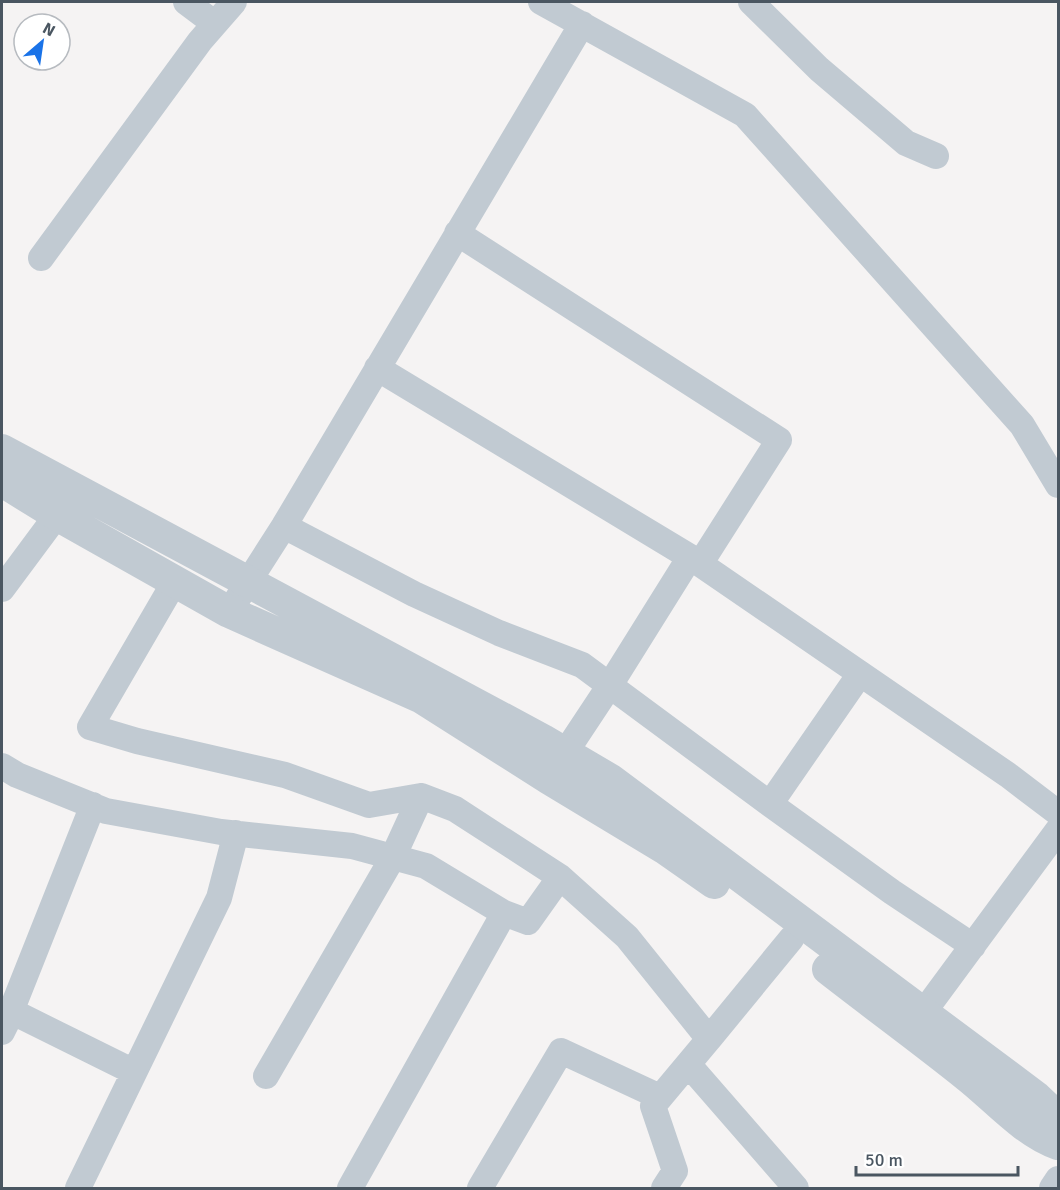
<svg xmlns="http://www.w3.org/2000/svg" width="1060" height="1190" font-family="Signika,sans-serif">
  <style>
    .lines { fill: none; stroke-linecap: round; stroke-linejoin: round }
    .minor { stroke: #c1cad2; stroke-width: 26 }
    .tertiary { stroke: #c1cad2; stroke-width: 32 }
  </style>
  <rect width="100%" height="100%" fill="#f5f3f3"/>
  <g class="lines">
    <path class="minor" d="M 186,2 L 214,23
      M 541,2 L 745,115 L 1022,425 L 1058,485
      M 751,2 L 819,69 L 906,143 L 936,156
      M 457,233 L 779,440 L 700,564
      M 41,258 L 200,41 L 234,2
      M 377,368 L 690,557 L 1008,775 L 1058,813
      M 284,526 L 414,594 L 499,633 L 582,665 L 770,804 L 892,892 L 973,946
      M 175,581 L 90,727 L 137,741 L 285,775 L 369,805 L 421,796 L 455,809 L 560,877 L 627,937 L 709,1039 L 791,939
      M 2,589 L 57,515
      M 229,612 L 284,526 L 582,24
      M 565,753 L 610,685 L 690,557
      M 2,766 L 17,775 L 106,811 L 221,832 L 352,846 L 426,866 L 504,913 L 350,1188
      M 770,804 L 860,674
      M 504,913 L 528,922 L 560,877
      M 11,1011 L 134,1072
      M 923,1013 L 1058,830
      M 2,1032 L 6,1024 L 93,805
      M 688,1064 L 796,1188
      M 266,1076 L 393,857 L 421,796
      M 78,1188 L 219,898 L 236,833
      M 480,1188 L 561,1051 L 660,1097
      M 664,1188 L 675,1171 L 653,1106 L 709,1039
      M 1052,1188 L 1058,1179"/>
    <path class="tertiary" d="M 2,450 L 543,740 L 611,780 L 1036,1097 L 1058,1118
      M 2,481 L 57,515 L 229,612 L 422,698 L 548,778 L 664,848 L 714,883
      M 828,969 C 874,1005 921,1039 967,1076 C 994,1097 1025,1133 1058,1144"/>
  </g>
  <rect width="1060" height="1190" fill="none" stroke="#4a5661" stroke-width="6"/>
  <g transform="translate(42 42) rotate(29)"><circle r="28" fill="#ffffff" stroke="#b7bbc0" stroke-width="1.5"/>
  <path d="M0-4.5L10 22L0 15L-10 22Z" fill="#1a73e8"/>
  <text y="-9" font-size="16" font-weight="bold" text-anchor="middle" fill="#4a5661">N</text>
  </g>
  <path d="M856 1166v9h162v-9" fill="none" stroke="#4a5661" stroke-width="3"/>
  <text x="865" y="1166" font-size="18" fill="#4a5661" stroke="#ffffff" stroke-width="4.5" paint-order="stroke">50 m</text>
</svg>
